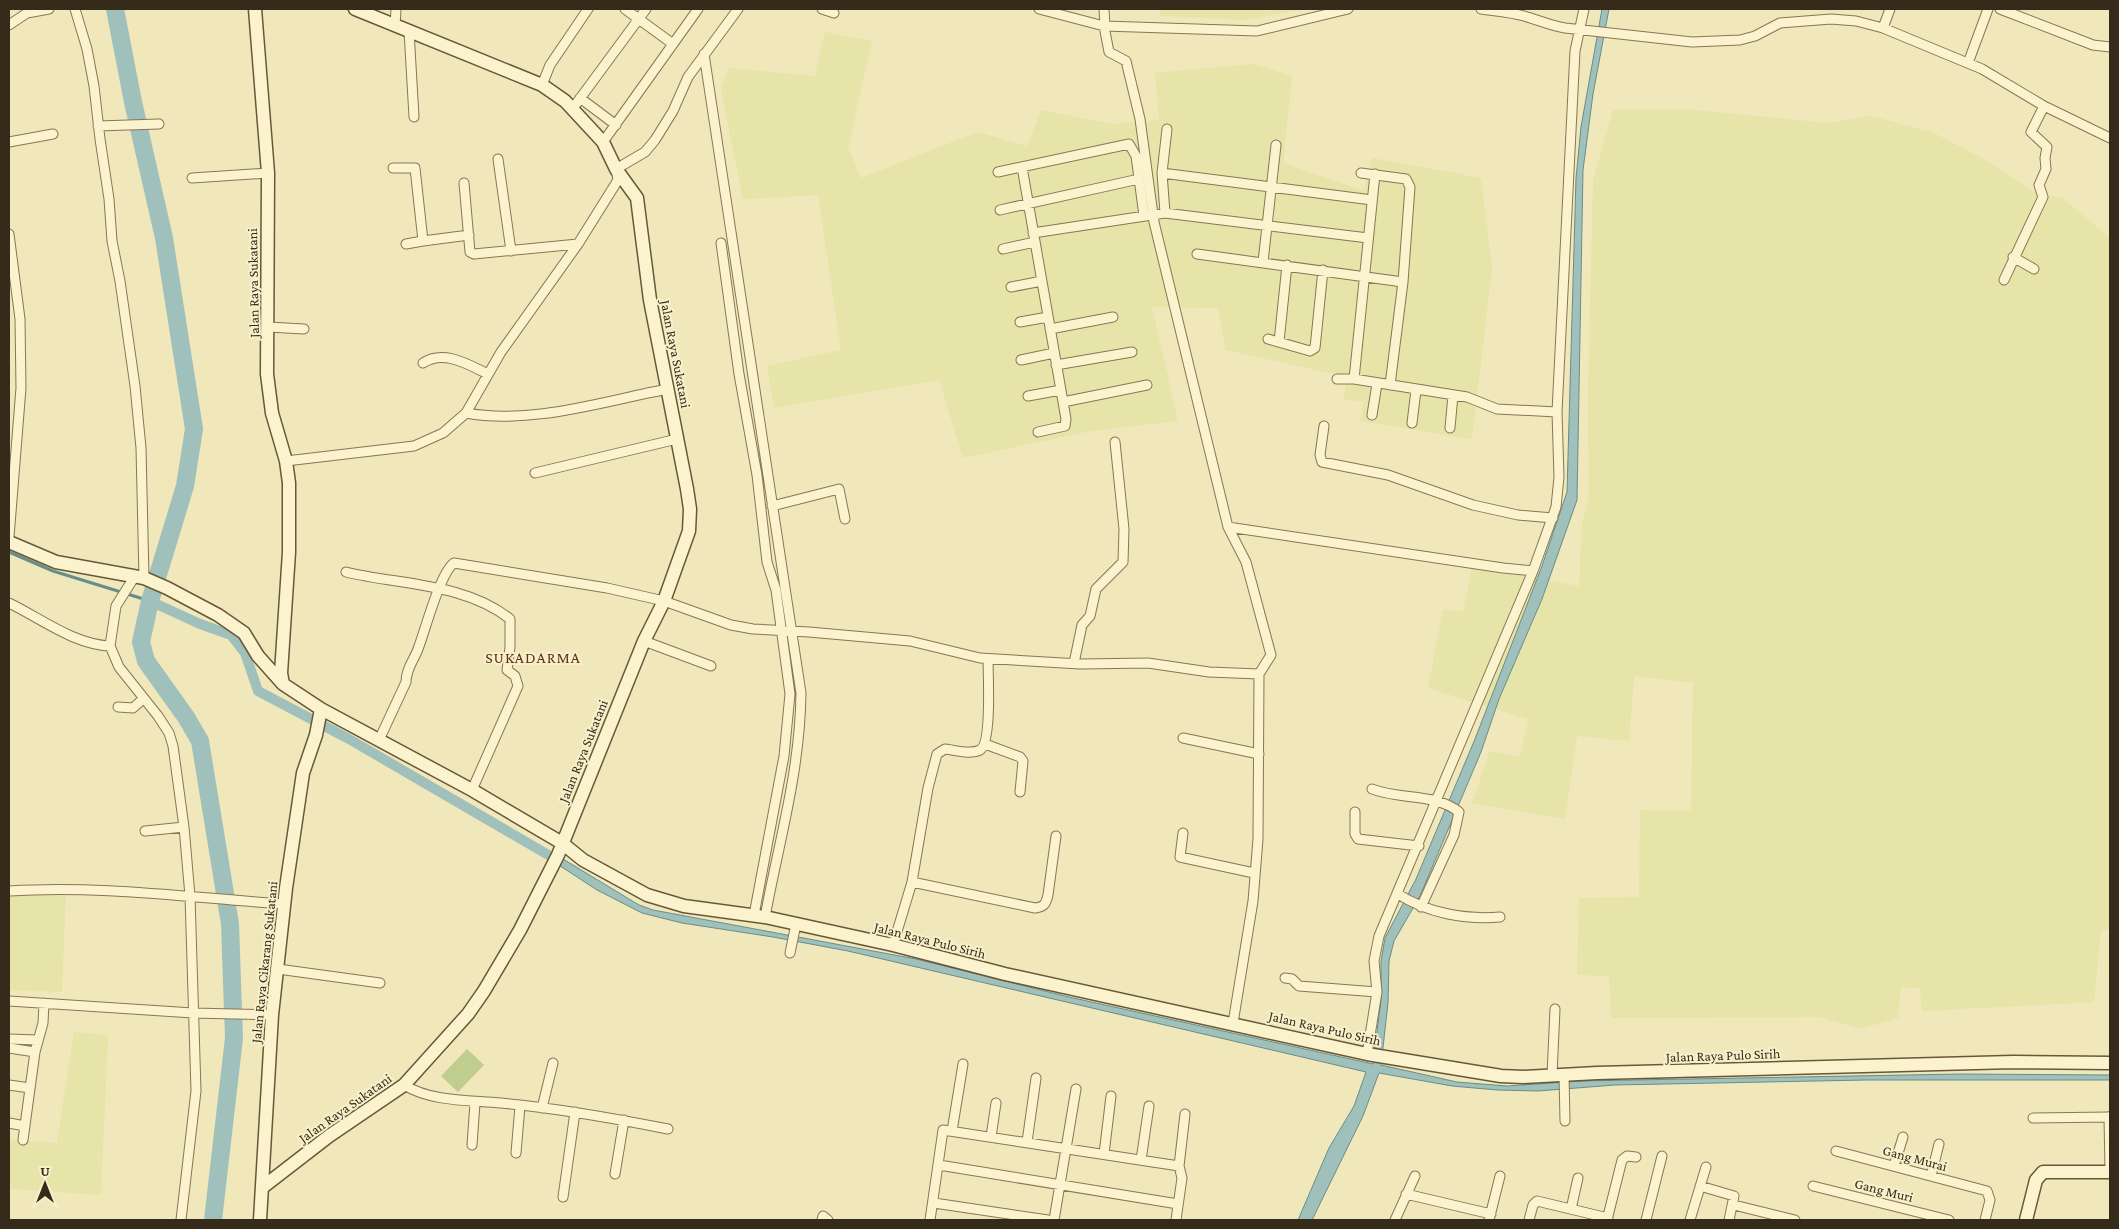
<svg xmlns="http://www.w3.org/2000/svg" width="2119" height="1229" font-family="'Crimson Pro',serif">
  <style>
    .farmland { fill: #e6e4a8 }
    .green { fill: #bfce8f }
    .water { fill: #a0c0bb; stroke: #678e89 }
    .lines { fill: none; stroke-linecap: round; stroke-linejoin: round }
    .stream { stroke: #678e89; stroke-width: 3 }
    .canal { stroke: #a0c0bb; stroke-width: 10 }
    .river { stroke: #a0c0bb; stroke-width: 18 }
    .street-casing { stroke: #887654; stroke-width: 11 }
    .secondary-casing { stroke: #695738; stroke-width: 15 }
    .street { stroke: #fbf3ce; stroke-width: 9 }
    .secondary { stroke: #fbf3ce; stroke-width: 12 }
    .labels { text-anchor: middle; stroke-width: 4; stroke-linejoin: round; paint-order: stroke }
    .street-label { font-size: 14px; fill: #362b1a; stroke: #f7f0cb }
    .quarter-label { font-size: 16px; letter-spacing: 1px; fill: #653117; stroke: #f7f0cb }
  </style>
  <rect width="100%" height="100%" fill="#f0e7bb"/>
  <path class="farmland" d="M 1160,9 L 1302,9 L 1246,20 L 1160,16 Z
    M 825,32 L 872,41 L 848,148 L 861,178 L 978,132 L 1027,146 L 1041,110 L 1112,124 L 1159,120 L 1155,73 L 1253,64 L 1292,76 L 1283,163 L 1364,191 L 1372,158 L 1481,178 L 1492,268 L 1472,439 L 1360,421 L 1364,402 L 1343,399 L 1348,377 L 1226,350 L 1218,308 L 1152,307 L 1178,421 L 1091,431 L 963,458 L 939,380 L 774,408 L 767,366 L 841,350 L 818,195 L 743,199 L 721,90 L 728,68 L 815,76 Z
    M 1684,109 L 1829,123 L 1871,116 L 1932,132 L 1982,158 L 2041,196 L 2061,197 L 2110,238 L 2110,930 L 2101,929 L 2094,1002 L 1922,1011 L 1920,988 L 1901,987 L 1898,1018 L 1860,1029 L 1819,1017 L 1611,1018 L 1609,976 L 1577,975 L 1579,898 L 1639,897 L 1640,810 L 1691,811 L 1693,683 L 1634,676 L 1629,741 L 1577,736 L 1565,819 L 1472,803 L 1490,751 L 1520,757 L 1528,719 L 1428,688 L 1443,609 L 1463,612 L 1472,567 L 1579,586 L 1582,525 L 1589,495 L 1588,399 L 1593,181 L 1613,110 Z
    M 66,892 L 62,992 L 9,990 L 9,893 Z
    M 74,1032 L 108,1035 L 101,1195 L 9,1189 L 9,1139 L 57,1143 Z"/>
  <path class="green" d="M 467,1049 L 484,1065 L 458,1092 L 441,1076 Z"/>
  <path class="water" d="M 1602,9 L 1609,9 L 1593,94 L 1583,170 L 1577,500 L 1542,599 L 1499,699 L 1481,752 L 1420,896 L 1394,941 L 1389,961 L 1388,1003 L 1381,1065 L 1457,1082 L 1507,1086 L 1581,1081 L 1960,1074 L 2110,1075 L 2110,1080 L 1866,1080 L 1615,1085 L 1538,1091 L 1497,1090 L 1452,1086 L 1379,1073 L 1363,1116 L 1312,1220 L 1298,1220 L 1329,1148 L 1354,1106 L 1366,1072 L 848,951 L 773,937 L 682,923 L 642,913 L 597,890 L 545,856 L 548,850 L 639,905 L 653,910 L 916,959 L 1069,997 L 1373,1064 L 1381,1000 L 1381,961 L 1385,938 L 1416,879 L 1475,739 L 1542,566 L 1567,492 L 1576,178 L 1581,127 Z"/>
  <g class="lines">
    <path class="stream" d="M 9,552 L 53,571 L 150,601"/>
    <path class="canal" d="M 150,601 L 200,624 L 231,635 L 245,653 L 258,691 L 349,739 L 557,860"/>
    <path class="river" d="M 115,9 L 133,102 L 164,238 L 194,429 L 185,486 L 150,601 L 141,642 L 146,661 L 186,717 L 200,741 L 230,924 L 234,1038 L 213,1220"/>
    <defs>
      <path id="street" d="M 75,9 L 87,49 L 94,86 L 100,139 L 109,199 L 112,241 L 120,281 L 135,386 L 141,448 L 144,578
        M 625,9 L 673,44
        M 822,9 L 834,13
        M 1039,9 L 1104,26 L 1257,31 L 1348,9
        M 1104,9 L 1105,26
        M 1481,9 C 1495,11 1510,12 1524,16 C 1539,20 1548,25 1565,28 L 1692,42 L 1740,40 L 1755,36 L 1780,23 L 1831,19 L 1856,21 L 1883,28 L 1982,69 L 2044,106 L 2110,138
        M 2000,9 L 2093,45 L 2110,47
        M 9,25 L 27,13 L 49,9
        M 395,26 L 396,9
        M 1104,26 L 1109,52 L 1126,61 L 1140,119 L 1154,222 L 1228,527 L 1246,562 L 1271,655 L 1259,674 L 1258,839 L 1253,901 L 1233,1023
        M 1883,28 L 1890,9
        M 409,31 L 414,117
        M 704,54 L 801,693 C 800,772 779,841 765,917
        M 1968,63 L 1988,9
        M 542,85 L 550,65 L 588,9
        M 580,98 L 616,125
        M 573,108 L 646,9
        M 98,126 L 159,124
        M 9,142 L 53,134
        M 603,142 L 698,9
        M 498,159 L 511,251
        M 1022,167 L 1066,419 L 1065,426 L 1038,432
        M 393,168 L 415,168 L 423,241 L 469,235
        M 998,172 L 1129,144 L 1136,156 L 1144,216
        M 1162,173 L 1372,200
        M 1361,173 L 1406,179 L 1410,187 L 1403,282 L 1390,385
        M 192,178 L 268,173
        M 464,183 L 470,252 L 474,254 L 578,244
        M 1000,210 L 1139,179
        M 1165,213 L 1162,173 L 1167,129
        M 1033,233 L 1165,213 L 1368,238
        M 9,234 L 20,319 L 21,388 L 9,537
        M 721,243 L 739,374 L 757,475 L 767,562 L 776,590 L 790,694 L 784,756 L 754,915
        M 406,244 L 423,241
        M 1003,249 L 1035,242
        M 1197,254 L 1403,282
        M 2013,257 L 2034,269
        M 1263,262 L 1276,145
        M 2004,280 L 2043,197 L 2039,185 L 2046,169 L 2045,158 L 2047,147 L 2031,132 L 2044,106
        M 1011,287 L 1042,281
        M 1020,322 L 1048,317
        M 268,327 L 304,329
        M 1050,329 L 1113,317
        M 1268,339 L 1310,351 L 1315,348 L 1323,270
        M 1279,342 L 1287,265
        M 1021,360 L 1054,353
        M 423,363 C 444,349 469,365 488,374
        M 1056,365 L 1132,352
        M 1337,379 L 1354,379 L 1467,397 L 1497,409 L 1557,412
        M 1354,379 L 1375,174
        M 1028,396 L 1061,390
        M 1063,402 L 1147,385
        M 466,413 C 532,425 603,401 668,389
        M 1372,415 L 1377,384
        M 1412,423 L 1416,390
        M 1324,426 L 1320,455 L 1322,462 L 1388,475 L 1473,505 L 1518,515 L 1553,518
        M 1450,428 L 1453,395
        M 286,461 L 414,446 L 443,433 L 466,413 L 501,352 L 578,244 L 618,180 L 616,169 L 645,152 L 655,140 L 673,111 L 688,77 L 738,9
        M 535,473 L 677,439
        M 772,506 L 839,489 L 845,519
        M 1228,527 L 1503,568 L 1533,571
        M 346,572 C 400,585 465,583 510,619 L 510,647 L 507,670 L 515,676 L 518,686 L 472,790
        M 135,576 L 116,606 L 110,646 L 119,667 L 158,716 L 169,733 L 173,746 L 184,827 L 190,896 L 196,1091 L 181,1220
        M 9,603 C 42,619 73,644 110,646
        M 644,641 L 711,666
        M 1074,663 L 1082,625 L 1090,616 L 1096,589 L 1123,562 L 1124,529 L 1115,442
        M 118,707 L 133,708 L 143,699
        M 1183,738 L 1259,754
        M 379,740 L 406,682 C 406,669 414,660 418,649 C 425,631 440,573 454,563 L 607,588 L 664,601 L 731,625 L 753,629 L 809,632 L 910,641 L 980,658 L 1080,664 L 1148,663 L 1209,672 L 1259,674
        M 985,744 L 1020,757 L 1023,761 L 1020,792
        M 1372,789 C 1400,800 1436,793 1459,812 L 1454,835 L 1421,907
        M 1355,812 L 1355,834 L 1358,839 L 1419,846
        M 145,831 L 184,827
        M 1183,833 L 1180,857 L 1254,873
        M 912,882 L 1035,908 C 1044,907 1046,904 1048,895 L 1056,836
        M 9,891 C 101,885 192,898 285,904
        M 1398,894 C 1427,913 1466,920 1500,917
        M 893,945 L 912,882 L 928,788 L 937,754 L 945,749 C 955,750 970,755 980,750 C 992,743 988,674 988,659
        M 790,953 L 796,924
        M 278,969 L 380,983
        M 1285,978 L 1292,979 L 1299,986 L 1377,992
        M 9,1001 L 193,1013 L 272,1015
        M 9,1039 L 37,1040
        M 9,1048 L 35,1052
        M 1367,1054 L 1377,992 L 1374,961 L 1379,936 L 1533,571 L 1556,507 L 1559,477 L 1557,412 L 1575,51 L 1584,9
        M 1552,1075 L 1555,1009
        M 1564,1075 L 1565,1121
        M 9,1085 L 30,1088
        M 404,1085 C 432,1102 469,1100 501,1103 C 557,1108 613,1118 668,1129
        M 542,1108 L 553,1063
        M 2109,1117 L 2110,1172
        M 2033,1118 L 2110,1117
        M 9,1123 L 25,1126
        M 952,1131 L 963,1064
        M 991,1137 L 996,1103
        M 23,1140 L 35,1052 L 43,1023 L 44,1003
        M 1027,1142 L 1036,1078
        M 472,1145 L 475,1103
        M 1836,1151 L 1987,1191 L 1990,1200 L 1985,1220
        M 516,1153 L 520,1106
        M 1104,1154 L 1111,1096
        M 1141,1160 L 1149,1106
        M 939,1165 L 1178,1204
        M 1894,1166 L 1903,1137
        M 615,1174 L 624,1120
        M 1931,1176 L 1939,1144
        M 1700,1186 L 1734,1196 L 1729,1220
        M 1813,1186 L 1949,1220
        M 1406,1194 L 1491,1214
        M 563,1197 L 575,1112
        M 934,1203 L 1048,1220
        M 1734,1205 L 1795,1220
        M 1571,1209 L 1578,1178
        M 822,1220 L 823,1216 L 828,1220
        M 930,1220 L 943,1130 L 1179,1166
        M 1054,1220 L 1076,1089
        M 1176,1220 L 1182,1178 L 1179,1166 L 1185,1114
        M 1395,1220 L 1415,1176
        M 1489,1220 L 1500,1176
        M 1529,1220 L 1533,1205 L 1537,1201 L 1608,1218
        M 1607,1220 L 1622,1160 L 1627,1156 L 1636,1157
        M 1646,1220 L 1662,1156
        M 1690,1220 L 1706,1167"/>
      <path id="secondary" d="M 255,9 L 268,173 L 267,374 L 272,413 L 286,461 L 289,483 L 289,552 L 281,673 L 283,684 L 321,709 L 472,790 L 562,843 L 583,860 L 647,895 L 684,906 L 765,917 L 893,945 L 1005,974 L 1367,1054 L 1501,1076 L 1523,1077 L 1597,1073 L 2013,1062 L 2110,1063
        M 9,542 L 56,562 L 144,578 L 167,588 L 218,615 L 244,633 L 258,656 L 283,684
        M 263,1187 L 329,1136 L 404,1085 L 468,1014 L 484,991 L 520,930 L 558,855 L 644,641 L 664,601 L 689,531 L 690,509 L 687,489 L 650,300 L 637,198 L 616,169 L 603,142 L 565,101 L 542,85 L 355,9
        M 260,1220 L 272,1015 L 286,888 L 303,773 L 316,735 L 321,709
        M 2026,1220 L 2036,1180 L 2043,1172 L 2110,1172"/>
    </defs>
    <use href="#street" class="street-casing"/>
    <use href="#secondary" class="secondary-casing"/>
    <use href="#street" class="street"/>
    <use href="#secondary" class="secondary"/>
  </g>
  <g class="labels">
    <g class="street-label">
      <text transform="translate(253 283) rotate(-91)" y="5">Jalan Raya Sukatani</text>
      <text transform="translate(676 354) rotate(79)" y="5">Jalan Raya Sukatani</text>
      <text transform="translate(583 751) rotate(-68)" y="5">Jalan Raya Sukatani</text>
      <text transform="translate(930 940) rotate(14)" y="5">Jalan Raya Pulo Sirih</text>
      <text transform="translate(264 962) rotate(-84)" y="5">Jalan Raya Cikarang Sukatani</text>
      <text transform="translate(1325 1028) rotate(13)" y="5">Jalan Raya Pulo Sirih</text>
      <text transform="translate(1723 1055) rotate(-2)" y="5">Jalan Raya Pulo Sirih</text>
      <text transform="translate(345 1108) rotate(-35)" y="5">Jalan Raya Sukatani</text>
      <text transform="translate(1915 1158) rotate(15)" y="5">Gang Murai</text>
      <text transform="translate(1884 1190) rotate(14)" y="5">Gang Muri</text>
    </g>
    <g class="quarter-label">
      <text x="533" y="663">SUKADARMA</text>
    </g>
  </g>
  <rect width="2119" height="1229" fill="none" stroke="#362b1a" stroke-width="20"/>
  <g transform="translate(45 1184)" stroke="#f7f0cb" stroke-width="4" paint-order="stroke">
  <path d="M0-4L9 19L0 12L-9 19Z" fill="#362b1a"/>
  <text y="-8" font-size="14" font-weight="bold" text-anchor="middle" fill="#362b1a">U</text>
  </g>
</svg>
